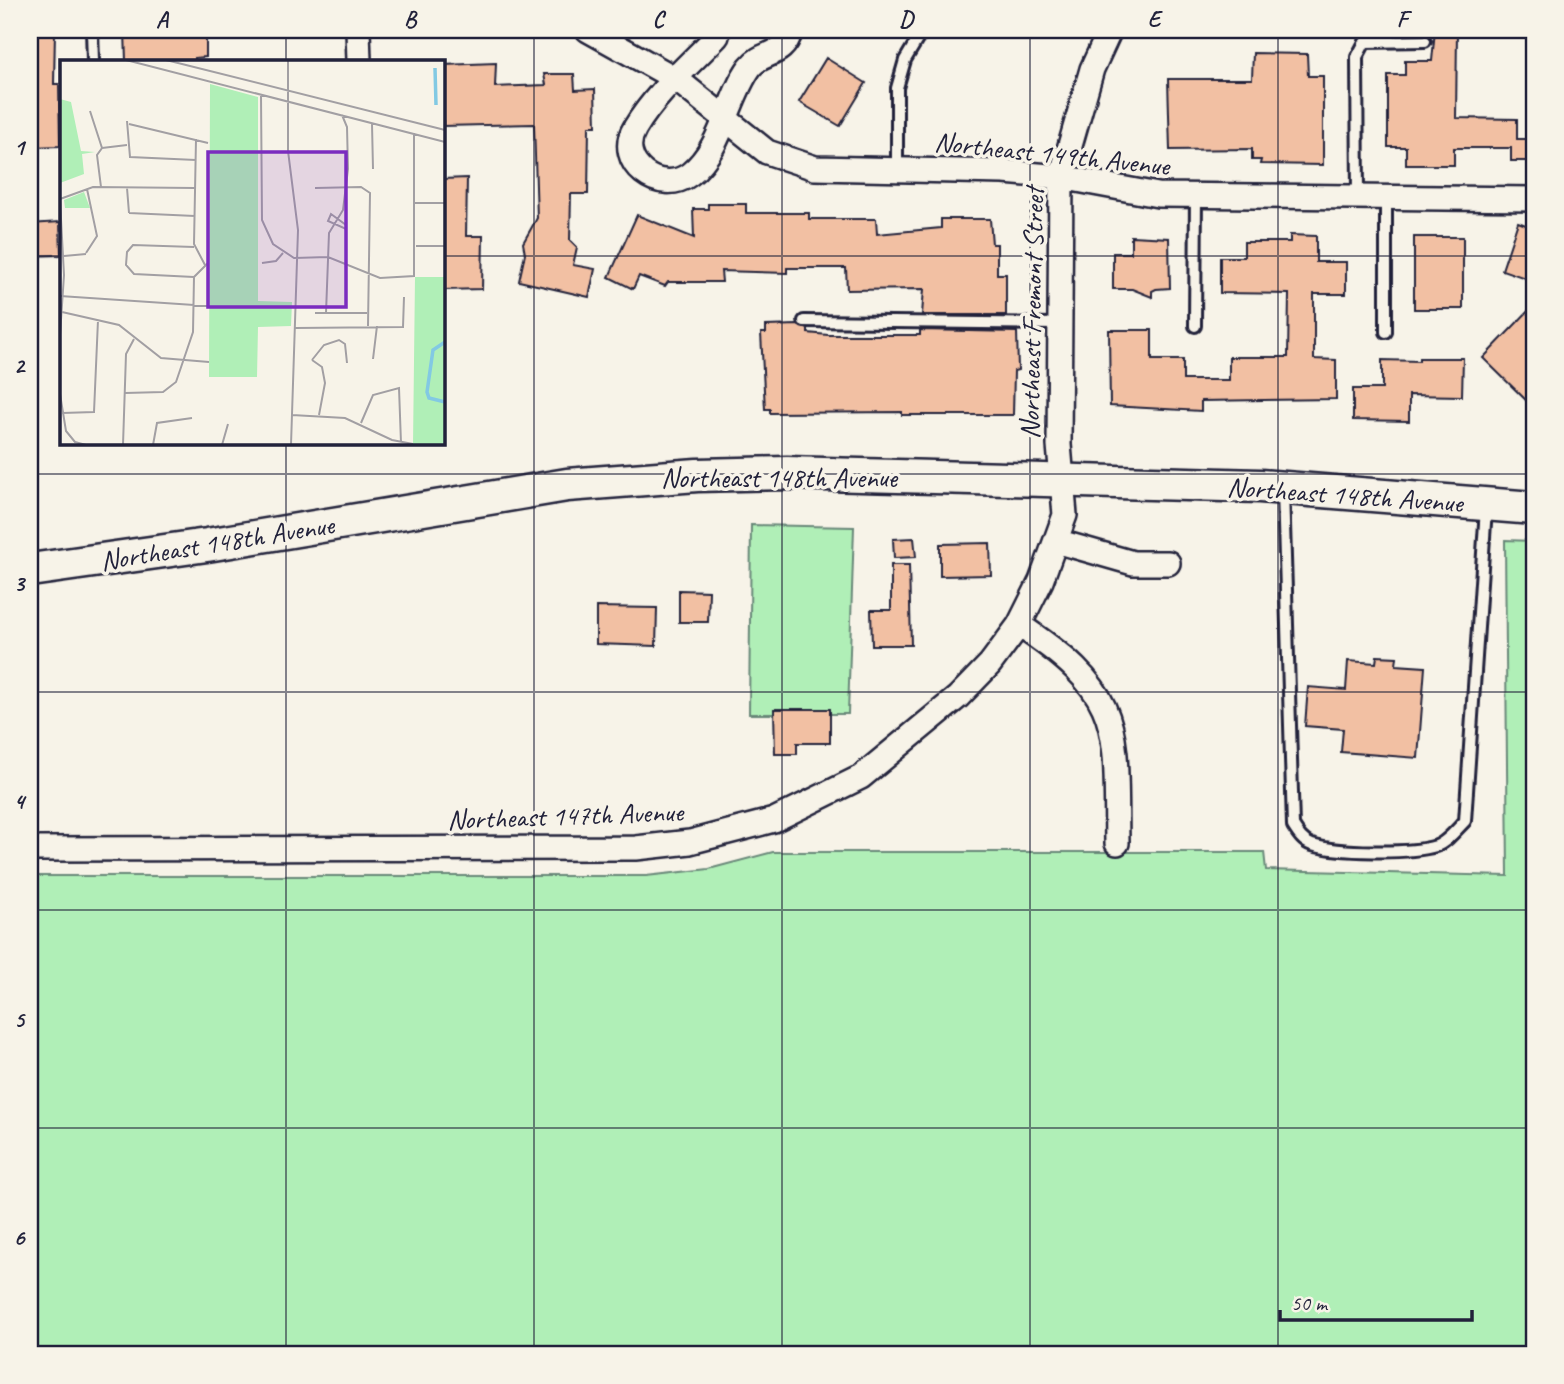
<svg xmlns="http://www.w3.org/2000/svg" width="1564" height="1384" font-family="Caveat,sans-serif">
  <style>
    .green { fill: #b0efb7; stroke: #698879; stroke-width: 2 }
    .building { fill: #f2c0a3; stroke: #22223b; stroke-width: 2 }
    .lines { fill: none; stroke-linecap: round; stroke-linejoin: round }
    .lane-casing { stroke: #22223b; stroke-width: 16 }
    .street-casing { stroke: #22223b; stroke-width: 28 }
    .secondary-casing { stroke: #22223b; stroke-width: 37 }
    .lane { stroke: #f7f3e8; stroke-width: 10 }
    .street { stroke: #f7f3e8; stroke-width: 23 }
    .secondary { stroke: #f7f3e8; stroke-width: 32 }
    .grid { fill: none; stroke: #22223b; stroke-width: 2; stroke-opacity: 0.55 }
    .labels { text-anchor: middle; stroke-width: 7; stroke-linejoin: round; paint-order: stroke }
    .street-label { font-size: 28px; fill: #22223b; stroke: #f7f3e8 }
    .inset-river { fill: none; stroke: #82c9e3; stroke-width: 3.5 }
    .inset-road { fill: none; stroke: #a29fa3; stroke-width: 2 }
    .view { fill: #7b2cbf; fill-opacity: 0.15; stroke: #7b2cbf; stroke-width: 3.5 }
    .inset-edge { fill: none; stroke: #22223b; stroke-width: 3.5 }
    .neatline { fill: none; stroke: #22223b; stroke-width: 2.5 }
    .grid-label { font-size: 23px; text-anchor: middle; font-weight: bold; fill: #22223b }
  </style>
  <rect width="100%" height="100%" fill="#f7f3e8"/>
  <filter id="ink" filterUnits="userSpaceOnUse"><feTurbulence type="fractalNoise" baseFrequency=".0143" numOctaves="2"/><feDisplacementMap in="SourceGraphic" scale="14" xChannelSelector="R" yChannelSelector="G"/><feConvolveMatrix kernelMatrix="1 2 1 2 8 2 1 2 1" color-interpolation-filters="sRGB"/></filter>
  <g filter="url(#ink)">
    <path class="green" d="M 751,525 L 854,527 L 848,714 L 749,714 Z
      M 1505,540 L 1534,541 L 1534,1354 L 30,1354 L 30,876 L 646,876 L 709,869 L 773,852 L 1264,852 L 1266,870 L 1508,876 Z"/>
    <path class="building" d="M 30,30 L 55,30 L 54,84 L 59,84 L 60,146 L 30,147 Z
      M 125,30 L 206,30 L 206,57 L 195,58 L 195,61 L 126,61 Z
      M 1435,30 L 1457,30 L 1456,118 L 1517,119 L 1517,139 L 1534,139 L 1534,161 L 1511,161 L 1511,148 L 1454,148 L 1454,165 L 1406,165 L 1406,147 L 1388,147 L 1388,75 L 1405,75 L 1405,61 L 1432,61 Z
      M 1253,53 L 1307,54 L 1308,76 L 1323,76 L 1323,165 L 1260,164 L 1261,160 L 1252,160 L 1252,149 L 1170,150 L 1168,79 L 1252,79 Z
      M 826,58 L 866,83 L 840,126 L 799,102 Z
      M 496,63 L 495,87 L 546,85 L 544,74 L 574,74 L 575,90 L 595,89 L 596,126 L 589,126 L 588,194 L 571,194 L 570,240 L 577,247 L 573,265 L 595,269 L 589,297 L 519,281 L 525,254 L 523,243 L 537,218 L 534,124 L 443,126 L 443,65 Z
      M 467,178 L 466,236 L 483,236 L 482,289 L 443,290 L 443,179 Z
      M 708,204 L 746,204 L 746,213 L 809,213 L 809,219 L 876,219 L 877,234 L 941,228 L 941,219 L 990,219 L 992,244 L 997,244 L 997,274 L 1006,274 L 1006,315 L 922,315 L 924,289 L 847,290 L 846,268 L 787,268 L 787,273 L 721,271 L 722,282 L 668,282 L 665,286 L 639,276 L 633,289 L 609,277 L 637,215 L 694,238 L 693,209 L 708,209 Z
      M 60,222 L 61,255 L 30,256 L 30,224 Z
      M 1518,222 L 1534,228 L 1534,281 L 1502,270 Z
      M 1290,235 L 1316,236 L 1316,262 L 1346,262 L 1346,294 L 1314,294 L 1314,359 L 1336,360 L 1336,399 L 1201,401 L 1201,411 L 1110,406 L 1109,330 L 1152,330 L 1152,360 L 1183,360 L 1183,380 L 1229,380 L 1229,357 L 1288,357 L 1289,294 L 1220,293 L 1220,257 L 1244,257 L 1244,242 L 1290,242 Z
      M 1131,236 L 1169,238 L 1170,288 L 1156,289 L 1152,291 L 1152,297 L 1132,289 L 1113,289 L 1113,253 L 1131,253 Z
      M 1414,237 L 1463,237 L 1463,309 L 1414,309 Z
      M 1534,305 L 1534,408 L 1483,358 Z
      M 798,325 L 808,329 L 808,333 L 828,335 L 920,335 L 920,330 L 1017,332 L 1018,370 L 1014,371 L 1013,415 L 902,415 L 902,412 L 770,413 L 770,409 L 765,409 L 761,333 L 766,333 L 766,326 Z
      M 1419,358 L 1463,358 L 1462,396 L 1409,395 L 1409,421 L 1353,420 L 1353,389 L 1382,389 L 1382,360 L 1419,361 Z
      M 914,538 L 916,557 L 894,558 L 893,539 Z
      M 990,543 L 991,575 L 940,576 L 940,544 Z
      M 891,565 L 909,565 L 911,645 L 872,645 L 871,610 L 891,610 Z
      M 679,590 L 709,591 L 708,622 L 679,622 Z
      M 596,607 L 657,608 L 656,646 L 596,644 Z
      M 1377,656 L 1397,657 L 1396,665 L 1425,667 L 1418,758 L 1341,752 L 1343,729 L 1305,726 L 1308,687 L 1346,690 L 1348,661 L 1376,663 Z
      M 774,709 L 830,709 L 830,743 L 797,743 L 797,754 L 775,754 Z"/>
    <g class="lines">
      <defs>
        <path id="lane" d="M 92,30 L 93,61
          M 897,169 L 897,88 L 905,60 L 923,30
          M 1358,197 L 1357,57 L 1365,42 L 1425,41
          M 804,321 L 1060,324
          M 1195,326 L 1196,196
          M 1386,332 L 1386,197
          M 1283,490 L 1293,826 C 1298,834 1303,842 1312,845 C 1337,853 1411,854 1436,846 C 1446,843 1457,829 1465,821 L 1486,508"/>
        <path id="street" d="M 358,30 L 359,61
          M 588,30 L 676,79 L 767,152 L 815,168 L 1004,172 L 1061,177 L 1158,195 L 1534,199
          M 718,30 L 717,36 C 689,65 656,93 635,128 C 614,162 660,197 690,174 C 723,148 727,99 750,67 C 763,50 783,59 791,30
          M 1056,541 L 1133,563 L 1168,563
          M 1019,625 C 1126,696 1115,725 1117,843
          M 30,849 L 636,848 L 690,842 L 774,820 L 861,777 L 958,697 L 990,664 L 1019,625 L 1041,581 L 1065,515 L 1059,445 L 1061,177 L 1092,69 L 1110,30"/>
        <path id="secondary" d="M 30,570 L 207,545 L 567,485 L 697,475 L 787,473 L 1260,486 L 1534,508"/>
      </defs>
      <use href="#lane" class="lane-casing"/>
      <use href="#street" class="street-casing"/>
      <use href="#secondary" class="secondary-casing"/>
      <use href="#lane" class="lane"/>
      <use href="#street" class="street"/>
      <use href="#secondary" class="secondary"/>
    </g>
  </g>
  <path class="grid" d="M 286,30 L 286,61M 534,30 L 534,1354M 782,30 L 782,1354M 1030,30 L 1030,1354M 1278,30 L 1278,1354M 30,256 L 61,256M 443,256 L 1534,256M 286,443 L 286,1354M 30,474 L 1534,474M 30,692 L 1534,692M 30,910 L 1534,910M 30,1128 L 1534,1128"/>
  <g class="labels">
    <g class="street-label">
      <text transform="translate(1052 153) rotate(6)" y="10">Northeast 149th Avenue</text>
      <text transform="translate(1031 313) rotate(-89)" y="10">Northeast Fremont Street</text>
      <text x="779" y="487">Northeast 148th Avenue</text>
      <text transform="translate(1345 494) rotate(4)" y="10">Northeast 148th Avenue</text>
      <text transform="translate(217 542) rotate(-9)" y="10">Northeast 148th Avenue</text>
      <text transform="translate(565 815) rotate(-2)" y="10">Northeast 147th Avenue</text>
    </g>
  </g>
  <g transform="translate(60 60)">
    <rect width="385" height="385" fill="#f7f3e8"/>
    <path d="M 150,24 L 198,37 L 198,241 L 232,242 L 231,266 L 198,267 L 197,317 L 149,317 ZM 0,39 L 11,42 L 21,91 L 35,92 L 22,94 L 24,114 L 0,123 ZM 24,132 L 30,148 L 5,148 L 4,140 ZM 355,217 L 385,217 L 385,385 L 353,385 Z" fill="#b0efb7"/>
    <path class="inset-river" d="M 375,8 L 376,45M 385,282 L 373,290 L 367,332 L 369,338 L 385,342"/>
    <path class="inset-road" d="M 66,0 L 385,82M 106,0 L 385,70M 201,35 L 202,160 L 213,184 L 234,198 L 268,197 L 320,218 L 354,216 L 354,73M 228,41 L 228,0M 228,41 L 228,91 L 238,170 L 231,385M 30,51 L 42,88 L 37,95 L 41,127M 67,61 L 70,97 L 136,100M 69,64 L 148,83M 312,64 L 313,109M 136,79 L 134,184 L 145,205M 42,88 L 67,85M 67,128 L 69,153M 255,128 L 301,127 L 310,133 L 308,266M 0,139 L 33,127 L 135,128M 0,140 L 4,215 L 0,275M 355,143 L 385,143M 69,153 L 135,156M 271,154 L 286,165 L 286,169 L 268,161 ZM 356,186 L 385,186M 134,187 L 73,185 L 67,192 L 66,205 L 74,214 L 134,217M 26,193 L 37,176 L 27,129M 4,196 L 26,194M 202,203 L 216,201 L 223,193M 0,236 L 149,246M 2,252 L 59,265 L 101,298 L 149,302M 255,253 L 307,253M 266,253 L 269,173 L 283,150 L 288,109 L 287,67 L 282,55M 235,268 L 343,267 L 344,237M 313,299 L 317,266M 252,300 L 264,285 L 279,280 L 285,284 L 287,303M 252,300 L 262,307 L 265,323 L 259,355M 65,333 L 103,332 L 116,322 L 133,272 L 134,217 L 148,203M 0,334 L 6,371 L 15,382 L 26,385M 2,353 L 34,352 L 38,260M 232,355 L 285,358 L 332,380 L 353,384M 301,363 L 313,335 L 339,328 L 341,383M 63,385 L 66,294 L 74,279M 93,385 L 97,363 L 132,358M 162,385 L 168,364"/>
    <path class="view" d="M 148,92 L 286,92 L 286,247 L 148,247 Z"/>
    <rect width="385" height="385" class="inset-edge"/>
  </g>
  <rect width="1564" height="1384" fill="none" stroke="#f7f3e8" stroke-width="77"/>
  <path d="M1280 1310v10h192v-10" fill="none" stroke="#22223b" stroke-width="3.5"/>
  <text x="1291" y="1310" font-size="21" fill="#22223b" stroke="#f7f3e8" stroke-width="5" paint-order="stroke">50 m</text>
  <rect x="38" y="38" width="1488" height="1308" class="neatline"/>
  <g class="grid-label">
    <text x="162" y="27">A</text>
    <text x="410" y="27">B</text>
    <text x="658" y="27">C</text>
    <text x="906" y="27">D</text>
    <text x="1154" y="27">E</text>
    <text x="1402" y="27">F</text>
    <text x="19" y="155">1</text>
    <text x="19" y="373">2</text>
    <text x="19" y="591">3</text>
    <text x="19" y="809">4</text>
    <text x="19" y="1027">5</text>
    <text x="19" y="1245">6</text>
  </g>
</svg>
